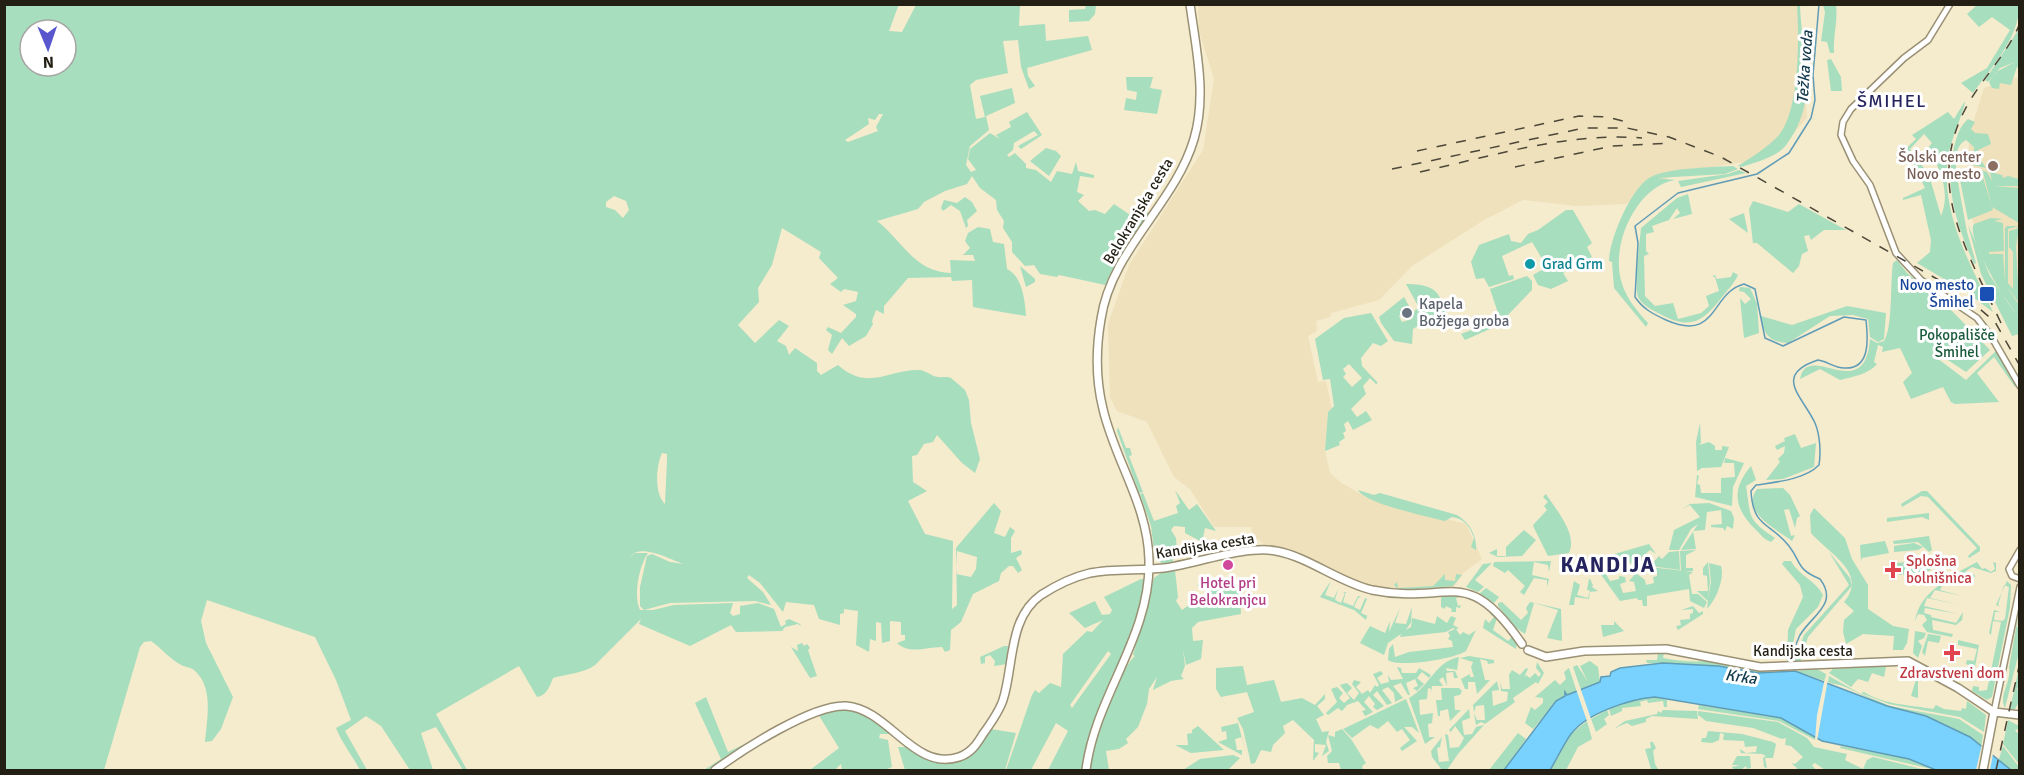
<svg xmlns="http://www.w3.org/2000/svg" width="2024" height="775" font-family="Signika,sans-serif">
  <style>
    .built { fill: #eee1bc }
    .green { fill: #a7debe; fill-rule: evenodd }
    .water { fill: #79d2fd; stroke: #5f9cb7; stroke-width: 1.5 }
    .pier { fill: #f5ebcd }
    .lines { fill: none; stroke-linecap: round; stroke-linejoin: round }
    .stream { stroke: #5f9cb7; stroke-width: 1.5 }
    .minor-casing { stroke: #9a9074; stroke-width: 8 }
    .major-casing { stroke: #9a9074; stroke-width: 10 }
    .minor { stroke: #fff; stroke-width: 5 }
    .major { stroke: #fff; stroke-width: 7 }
    .rail { stroke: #4c4738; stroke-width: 1.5; stroke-dasharray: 10 10; stroke-linecap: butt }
    .education-dot { fill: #8d6e63; stroke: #fff; stroke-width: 2 }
    .culture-dot { fill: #0f9aa8; stroke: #fff; stroke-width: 2 }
    .transit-dot { fill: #1a4fb4; stroke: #fff; stroke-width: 2 }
    .worship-dot { fill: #6b7280; stroke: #fff; stroke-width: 2 }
    .hotel-dot { fill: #d1479c; stroke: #fff; stroke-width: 2 }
    .health-dot { fill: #e0444e; stroke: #fff; stroke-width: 2 }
    .labels { text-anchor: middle; stroke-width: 6; stroke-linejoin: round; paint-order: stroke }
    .education-label { font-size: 15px; fill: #785e54; stroke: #fff; text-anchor: end }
    .street-label { font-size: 15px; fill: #231f14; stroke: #fff }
    .culture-label { font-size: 15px; fill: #0d838f; stroke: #fff; text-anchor: start }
    .transit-label { font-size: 15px; fill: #164399; stroke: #fff; text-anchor: end }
    .worship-label { font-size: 15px; fill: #5b616d; stroke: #fff; text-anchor: start }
    .park-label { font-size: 15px; fill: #1a5a3c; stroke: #fff }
    .health-label { font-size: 15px; fill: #be3a42; stroke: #fff; text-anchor: start }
    .hotel-label { font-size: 15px; fill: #b23c85; stroke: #fff }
    .water-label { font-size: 16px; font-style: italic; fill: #123a4c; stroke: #fff }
    .quarter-label { font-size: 18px; letter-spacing: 1.5px; fill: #25245e; stroke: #fff }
    .district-label { font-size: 21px; font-weight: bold; letter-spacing: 1.5px; fill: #25245e; stroke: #fff }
  </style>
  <rect width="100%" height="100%" fill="#f5ebcd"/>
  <path class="built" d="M 1198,5 L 1798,5 L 1807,118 L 1778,151 L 1759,160 L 1677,172 L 1626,204 L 1576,206 L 1523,200 L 1484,220 L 1412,266 L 1379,300 L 1331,313 L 1330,317 L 1316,321 L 1317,331 L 1308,336 L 1318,382 L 1326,381 L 1332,409 L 1328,412 L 1325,451 L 1330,473 L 1340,482 L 1371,500 L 1466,524 L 1482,559 L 1463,573 L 1453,588 L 1398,589 L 1352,583 L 1289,550 L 1265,545 L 1253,535 L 1251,527 L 1214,527 L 1190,489 L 1174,477 L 1147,422 L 1117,411 L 1110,397 L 1108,324 L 1129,265 L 1203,150 L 1214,79 L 1199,31 Z
    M 2019,77 L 2019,311 L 1997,283 L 1964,199 L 1970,133 L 1984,88 Z"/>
  <path class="green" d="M 899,4 L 889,31 L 902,32 L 916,5 L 1020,4 L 1019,26 L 1045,24 L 1046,41 L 1088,36 L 1092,50 L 1027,68 L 1028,76 L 1035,86 L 1029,89 L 1021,67 L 1018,40 L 1003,41 L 1008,73 L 976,80 L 970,85 L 976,119 L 985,117 L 980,96 L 1012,88 L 1015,103 L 986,116 L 989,130 L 970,146 L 966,165 L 971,172 L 976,170 L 968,159 L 970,149 L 990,133 L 1000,139 L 996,135 L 1011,127 L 1009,122 L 1027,112 L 1042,135 L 1021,149 L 1018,146 L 1038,135 L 1034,131 L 1014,143 L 1013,150 L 1007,155 L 1009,157 L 1015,153 L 1026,164 L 1026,168 L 1036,170 L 1051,182 L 1057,171 L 1072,174 L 1076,162 L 1078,171 L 1094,175 L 1094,178 L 1080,176 L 1077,192 L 1084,195 L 1078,201 L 1089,211 L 1095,210 L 1105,214 L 1114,204 L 1139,221 L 1148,212 L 1152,214 L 1110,286 L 1059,275 L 1057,277 L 1040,274 L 1034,265 L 1025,266 L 1012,252 L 1012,242 L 1003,228 L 1004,221 L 997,210 L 996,200 L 980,188 L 972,176 L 967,184 L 945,191 L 924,202 L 918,209 L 877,221 C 903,241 914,272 951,273 L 950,260 L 975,261 L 973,255 L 963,255 L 970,248 L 965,241 L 968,233 L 978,227 L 990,229 L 993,242 L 1004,244 L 1007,269 C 1022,276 1025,300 1026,316 L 973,307 L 972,280 L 952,281 L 951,277 L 908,278 L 884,306 L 884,314 L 876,310 L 872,321 L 873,324 L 866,336 L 849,346 L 842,338 L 832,354 L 828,350 L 832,335 L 826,330 L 828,327 L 841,333 L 856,317 L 856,314 L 843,305 L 856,301 L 858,292 L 844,289 L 841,292 L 830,284 L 838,278 L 819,258 L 821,252 L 782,228 L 772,265 L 758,288 L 759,302 L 738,325 L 755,343 L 779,320 L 789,326 L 777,341 L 786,346 L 789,355 L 795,348 L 817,363 L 817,371 L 821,375 L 838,365 C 868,392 889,369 920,370 C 927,371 931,376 938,377 C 942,378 946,376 951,378 L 965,390 L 969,400 L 971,423 L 980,459 L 975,473 L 962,463 L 937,435 L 933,442 L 924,444 L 917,455 L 912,456 L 913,482 L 927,491 L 908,501 L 925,534 L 953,541 L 952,609 L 957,605 L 956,548 L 994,503 L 1001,511 L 994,533 L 1005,537 L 1010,527 L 1015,531 L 1011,538 L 1011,553 L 1021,550 L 1022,554 L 1016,558 L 1022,570 L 1018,573 L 1013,566 L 1009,566 L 1001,573 L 999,581 L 973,594 L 961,622 L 951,630 L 950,650 L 945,652 L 942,647 C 925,647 910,655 897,643 L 905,640 L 905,635 L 901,635 L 901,622 L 890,621 L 890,641 L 882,643 L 881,623 L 876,622 L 876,641 L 870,639 L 869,652 L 856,645 L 858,611 L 844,609 L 844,613 L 840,614 L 840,625 L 819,619 L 814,605 L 786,602 L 783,612 L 760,583 L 749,575 L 747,578 L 763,592 L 771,605 L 755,601 L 670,603 L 644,610 L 640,606 L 640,587 L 647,556 L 652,554 L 670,562 L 684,564 C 671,560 640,542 630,557 L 635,553 L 648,553 C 639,566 633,596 640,610 L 653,610 L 674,605 L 733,603 L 730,613 L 733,616 L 740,614 L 740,606 L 758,603 L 774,609 L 781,627 L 786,624 L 785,621 L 789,619 L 800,624 L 801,626 L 798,624 L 785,627 L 782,631 L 736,632 L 731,625 L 690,646 L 639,624 L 641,619 L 595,665 C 585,673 567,674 553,678 C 550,686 546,696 537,697 L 519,666 L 436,714 L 467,770 L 463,770 L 436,727 L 421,733 L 433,770 L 410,770 L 381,726 L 366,716 L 345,731 L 367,770 L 360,770 C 353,757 341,741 336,728 L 351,720 L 336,680 L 315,637 L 207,600 L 201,621 L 206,643 L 233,697 L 221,729 L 212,741 L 205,742 C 207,718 214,687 194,670 C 190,667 185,667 181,665 C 170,659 161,648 151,641 L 144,642 L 140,647 L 104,770 L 5,770 L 5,5 ZM 30,30 L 66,30 L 66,66 L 30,66 ZM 879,114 L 883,114 L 876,127 L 878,131 L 848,142 L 845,140 L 869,124 L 868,118 L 875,120 ZM 614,196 L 626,201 L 629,210 L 623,218 L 615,210 L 606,207 L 606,202 ZM 662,453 L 667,454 L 667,460 L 665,504 C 654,493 656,466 662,453 ZM 957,551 L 977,557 L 976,569 L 971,577 L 956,574 Z
    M 1086,5 L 1096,5 L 1095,14 L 1089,21 L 1069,22 L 1069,10 L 1085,9 Z
    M 1797,5 L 1800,5 C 1801,49 1818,91 1794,133 C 1790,139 1786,147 1780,151 C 1769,159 1754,163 1741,167 L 1738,166 C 1752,157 1768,147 1779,135 C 1800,109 1799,38 1797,5 Z
    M 1823,5 L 1836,5 C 1838,22 1833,35 1834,53 L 1830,53 L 1827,42 L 1821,41 L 1825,12 Z
    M 1977,5 L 2019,5 C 2020,37 1991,68 1973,93 L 1961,83 L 1987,68 L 2010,30 L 1992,17 L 1979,27 L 1967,14 Z
    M 2019,29 L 2019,67 L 2017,67 L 2011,85 L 2000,83 L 1999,89 L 1992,88 L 1989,82 L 1996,72 L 2015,62 L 2000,68 L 1988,82 L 1985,80 Z
    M 1831,59 L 1841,77 L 1842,91 L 1831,91 L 1827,60 Z
    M 1126,77 L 1153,77 L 1150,88 L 1162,90 L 1157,114 L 1124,110 L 1126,98 L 1136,100 L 1137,92 L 1127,90 Z
    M 1965,101 C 1965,109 1950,142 1948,157 C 1940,213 1970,263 1993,312 L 1966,292 L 1917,263 L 1930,252 L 1931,240 L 1921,195 L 1903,200 L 1903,198 L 1925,188 L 1910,157 L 1900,165 L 1896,158 L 1916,139 L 1912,135 L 1948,112 L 1954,119 ZM 1924,134 L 1932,143 L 1928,148 C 1940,169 1951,192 1941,216 L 1929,175 L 1910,149 Z
    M 1968,119 L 1975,122 L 1971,129 L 1975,133 L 1988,134 L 1991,144 L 1978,150 L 1978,156 L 1986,168 L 1973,165 L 1974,147 L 1966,140 C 1954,146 1956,161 1956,173 L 1979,170 L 1976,173 L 1959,173 L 1957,177 L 1967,232 L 1976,263 L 1974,264 C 1957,226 1944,188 1954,147 C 1957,136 1959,127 1968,119 Z
    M 1046,148 L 1056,151 L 1061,156 L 1049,176 L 1030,161 Z
    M 1733,166 L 1738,169 L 1725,174 L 1657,178 L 1675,180 C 1637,186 1611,243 1621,280 C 1625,297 1637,311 1648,323 L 1646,327 L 1614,288 L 1612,262 L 1609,261 C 1609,240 1632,184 1653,176 C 1671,168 1712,167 1733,166 Z
    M 1739,170 L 1746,173 L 1681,187 L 1678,181 L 1728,174 Z
    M 1981,170 L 1987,172 L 1992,181 L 1990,172 L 2002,175 L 2003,178 L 2008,176 L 2019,179 L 2019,186 L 1994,186 L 2019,188 L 2019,223 L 1992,207 L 1984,176 L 1978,173 Z
    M 1959,175 L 1982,175 L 1993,210 L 1968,220 Z
    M 1688,194 L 1692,214 L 1673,219 L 1680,213 L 1677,208 L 1669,220 L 1652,226 L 1654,232 L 1646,234 L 1646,251 L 1649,254 L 1644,256 L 1645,296 L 1655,306 L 1673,303 L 1678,319 L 1701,313 L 1709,306 L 1706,296 L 1719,291 L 1715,277 L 1712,276 L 1715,275 L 1717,279 L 1731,277 L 1733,272 L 1738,275 C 1734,284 1728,289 1722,297 C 1702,323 1690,330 1660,314 C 1652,310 1642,305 1638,297 C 1634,287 1640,240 1641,228 L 1677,198 Z
    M 965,197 L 972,202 L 977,211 L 967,220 L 968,226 L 966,228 L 960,211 L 951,205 L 943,211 L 941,208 L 944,200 L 957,203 Z
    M 1753,201 L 1788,212 L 1799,204 L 1846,230 L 1824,230 L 1811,240 L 1809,235 L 1804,236 L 1808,251 L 1802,254 L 1799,266 L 1793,273 L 1757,243 L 1753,243 L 1749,209 Z
    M 1566,210 L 1573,210 L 1592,243 L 1587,247 L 1592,257 L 1580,263 L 1574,260 L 1569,263 L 1570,270 L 1563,273 L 1568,281 L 1551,289 L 1538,285 L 1533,275 L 1547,267 L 1532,242 L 1502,256 L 1509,276 L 1513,275 L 1514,279 L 1489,287 L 1484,278 L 1476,279 L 1471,262 L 1479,245 L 1509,234 L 1511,241 L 1521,243 L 1528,234 L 1538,230 Z
    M 1744,213 L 1748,233 L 1729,219 Z
    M 1991,218 L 2003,219 L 1994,221 L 2003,223 L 2004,251 L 1989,252 L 1989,254 L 2003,254 L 2005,281 L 2005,228 L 2007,226 L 2019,226 L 2008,229 L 2008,283 L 2013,289 L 2013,252 L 2009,247 L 2009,231 L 2019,228 L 2016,246 L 2019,303 L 2005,284 L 2019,305 L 2019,317 C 2007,305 1965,236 1974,224 Z
    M 1968,225 L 1990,276 L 2019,318 L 2019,334 L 2012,336 L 1981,274 Z
    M 1897,260 L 1907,273 L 1925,288 L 1932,300 L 1952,311 L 1990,350 L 1966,372 L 1934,351 L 1933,355 L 1966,380 L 1996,351 L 2017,385 L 2015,387 L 1994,357 L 1977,373 L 1999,402 L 1955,404 L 1951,402 L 1943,387 L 1911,399 L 1903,382 L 1912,373 L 1900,348 L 1882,352 L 1883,347 L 1878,345 L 1874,362 L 1877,364 C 1869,374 1852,377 1840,380 L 1820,369 L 1800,379 C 1807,339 1865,407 1870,339 L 1877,343 L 1884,341 C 1893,327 1890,282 1893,263 Z
    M 1020,266 L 1035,279 L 1035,282 L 1026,287 Z
    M 1527,276 L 1532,281 L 1532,290 L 1506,317 L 1506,322 L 1465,340 L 1461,334 L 1500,319 L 1490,289 Z
    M 1406,284 C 1424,284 1441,287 1442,307 L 1433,304 L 1418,306 Z
    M 1740,287 L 1750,288 L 1757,304 L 1759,333 L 1744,338 L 1740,298 L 1745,304 L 1751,299 L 1744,292 L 1739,291 Z
    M 1404,297 L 1409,306 L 1401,308 L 1402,314 L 1399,316 L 1402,322 L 1412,319 L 1415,310 C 1425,304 1434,307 1445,311 L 1451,324 L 1445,327 L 1437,314 L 1413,329 L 1412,344 L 1394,341 L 1381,323 L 1379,317 Z
    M 1847,306 L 1886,313 L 1884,339 L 1878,342 L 1870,337 L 1868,319 L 1853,315 L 1830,316 L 1788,343 C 1769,342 1763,334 1761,316 L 1792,325 Z
    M 1371,313 L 1388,341 L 1381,346 L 1373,343 L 1361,358 L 1362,366 L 1378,383 L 1376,384 L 1370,378 L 1363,386 L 1366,394 L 1351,409 L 1357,417 L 1366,411 L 1372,420 L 1353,430 L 1348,421 L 1344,424 L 1346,431 L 1343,433 L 1345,438 L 1339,442 L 1340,445 L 1325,451 L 1328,412 L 1334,406 L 1330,379 L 1323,380 L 1315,339 L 1344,318 ZM 1349,364 L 1362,378 L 1352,387 L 1343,377 L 1346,374 L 1343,369 Z
    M 1700,423 L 1701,443 L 1699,445 L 1709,442 L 1715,446 L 1715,450 L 1722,450 L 1722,446 L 1729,447 L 1721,467 L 1702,468 L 1697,471 L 1696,442 Z
    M 1118,427 L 1126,448 L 1130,448 L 1132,455 L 1129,456 L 1143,492 L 1139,493 L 1117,431 Z
    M 1795,434 L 1801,448 L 1816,443 L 1814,467 L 1783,479 L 1766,480 L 1780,462 L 1778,459 L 1784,453 L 1785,446 L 1777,450 L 1775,446 L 1785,441 L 1784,438 Z
    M 1725,458 L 1744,463 L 1733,487 L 1732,506 L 1695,497 L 1697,475 L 1699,476 L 1697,484 L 1700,485 L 1701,493 L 1721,493 L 1721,478 L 1735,477 L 1734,463 L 1724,463 Z
    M 1751,466 L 1756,480 L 1746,486 C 1751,518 1747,519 1775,538 L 1771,542 C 1765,540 1761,535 1756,530 C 1735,509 1730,491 1751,466 Z
    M 1783,488 L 1790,495 L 1800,516 L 1797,518 L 1795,528 L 1789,509 L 1784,510 L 1791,536 L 1795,535 L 1792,541 C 1778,530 1740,512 1757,489 Z
    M 1175,490 L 1189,510 L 1197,504 L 1216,531 L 1205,528 L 1202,542 L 1185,533 L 1185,527 L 1174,526 L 1171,530 L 1176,538 L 1177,552 L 1165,552 L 1165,557 L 1173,558 L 1173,563 L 1162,563 L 1155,559 L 1151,526 L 1140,494 L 1143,493 L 1154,521 L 1178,513 L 1176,506 L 1180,503 Z
    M 1358,490 L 1374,495 L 1380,493 L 1457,515 C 1470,523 1477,536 1476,550 L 1471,547 L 1474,538 C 1470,527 1465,519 1452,517 L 1445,521 C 1426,516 1366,504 1358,490 Z
    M 1922,491 L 1927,491 L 1980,547 L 1980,551 L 1969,558 L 1968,556 L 1977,548 L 1928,497 L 1921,496 L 1902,507 L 1901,504 Z
    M 1546,494 C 1556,510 1578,534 1569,553 L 1548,556 L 1534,528 L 1533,525 L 1547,510 L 1544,506 L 1548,502 L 1543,497 Z
    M 1709,503 L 1731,511 L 1734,518 L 1733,529 L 1727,526 L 1725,531 L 1723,528 L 1711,527 L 1711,525 L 1722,524 L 1721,510 L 1707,512 L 1705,530 L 1693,531 L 1696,549 L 1681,550 L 1698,524 L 1691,529 L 1679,550 L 1669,550 L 1674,530 L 1700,517 L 1690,505 L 1682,509 L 1690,504 Z
    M 1814,508 L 1845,538 L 1852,559 L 1868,585 L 1868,609 L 1893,626 L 1909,629 L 1907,643 L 1903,650 L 1893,650 L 1894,636 L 1863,634 L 1846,644 L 1843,632 L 1844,620 L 1854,611 L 1844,602 C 1869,573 1828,553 1811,533 L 1810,515 Z
    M 1929,513 L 1929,520 L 1922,517 L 1887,522 L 1887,518 Z
    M 1524,530 L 1536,540 L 1522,556 L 1498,557 L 1489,553 L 1497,549 L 1497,556 L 1506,556 L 1506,547 Z
    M 1929,536 L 1932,550 L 1929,552 L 1918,542 L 1894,544 L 1893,541 Z
    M 1885,541 L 1889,553 L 1862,558 L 1861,561 L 1860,545 Z
    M 1914,543 L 1923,547 L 1918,550 L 1894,552 L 1894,546 Z
    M 1649,544 L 1656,554 L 1650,550 L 1641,558 L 1644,563 L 1636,569 L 1635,563 L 1623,564 L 1623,571 L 1611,559 L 1611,555 Z
    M 1696,550 L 1686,555 L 1686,568 L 1693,568 L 1693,571 L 1681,571 L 1680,551 Z
    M 1679,551 L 1680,570 L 1650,566 L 1659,556 L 1662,559 L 1669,552 Z
    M 1829,552 L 1850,578 L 1852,586 L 1808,637 L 1800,663 L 1794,663 L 1804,635 L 1849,585 Z
    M 1925,557 L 1932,568 L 1929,571 L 1899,575 L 1897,563 L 1922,560 Z
    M 1601,558 L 1614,565 L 1603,569 L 1610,581 L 1619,579 L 1619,576 L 1625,577 L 1626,582 L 1620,584 L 1623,593 L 1636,591 L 1634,582 L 1629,581 L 1636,573 L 1645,580 L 1646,585 L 1654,583 L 1653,577 L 1657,576 L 1657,572 L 1649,573 L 1650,567 L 1693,572 L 1689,575 L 1692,594 L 1698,594 L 1707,602 L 1704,608 L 1690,601 L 1689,589 L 1647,596 L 1647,606 L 1643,606 L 1642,600 L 1638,600 L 1637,598 L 1620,601 L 1594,565 L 1595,560 Z
    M 1551,561 L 1549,572 L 1548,565 L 1534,562 L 1532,575 L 1549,579 L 1547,587 L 1547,580 L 1534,578 L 1524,595 L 1520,592 L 1525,586 L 1508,570 L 1505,573 L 1493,566 L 1494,562 Z
    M 1784,561 L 1791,561 C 1799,576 1815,580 1823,595 L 1818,607 L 1796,629 L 1789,663 L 1787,663 L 1788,630 L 1803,597 L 1800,585 L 1782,564 Z
    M 1708,562 L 1710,582 L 1708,599 L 1711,582 L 1709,563 L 1721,566 C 1725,578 1716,600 1707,609 L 1708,601 L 1697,591 L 1708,591 L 1707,576 L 1703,575 L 1703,568 Z
    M 1977,562 L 1982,569 L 1985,568 L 1991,572 L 1995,569 L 1993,562 L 1996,563 L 1996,571 L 1991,573 L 1972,567 L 1965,572 L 1975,575 L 1974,578 L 1965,577 L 1960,571 Z
    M 1492,563 L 1475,580 L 1484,587 L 1478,592 L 1466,587 L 1483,564 Z
    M 1175,570 L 1178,597 L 1176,601 L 1182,610 L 1207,592 L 1204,585 L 1197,586 L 1203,577 L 1207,583 L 1215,581 L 1216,584 L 1229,580 L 1231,576 L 1240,593 L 1241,614 L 1198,622 L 1192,628 L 1193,641 L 1203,640 L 1201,659 L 1186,665 L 1183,649 L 1185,666 L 1181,676 L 1184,679 L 1171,681 L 1153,690 L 1157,677 L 1167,662 L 1149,689 L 1147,704 L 1138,727 L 1126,739 L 1128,743 L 1119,749 L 1106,751 L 1109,770 L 1090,770 C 1089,752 1121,666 1135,656 L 1133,655 L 1154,578 L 1161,573 Z
    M 1445,574 L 1445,580 L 1455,581 L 1456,574 L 1462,575 L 1453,586 L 1404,590 L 1398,589 L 1394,585 L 1397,582 L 1398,588 L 1433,586 Z
    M 1576,577 L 1590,579 L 1593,585 L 1592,587 L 1598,591 L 1590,592 L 1589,599 L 1575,597 L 1574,605 L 1569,605 L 1574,581 L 1580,585 L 1577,595 L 1588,598 L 1590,591 L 1587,590 L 1589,579 Z
    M 1950,578 L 1953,578 L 1957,584 L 1944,582 L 1940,590 L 1962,596 L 1935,590 L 1930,598 L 1960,605 L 1927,598 L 1924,606 L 1958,614 L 1925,608 L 1924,613 L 1931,615 L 1931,617 L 1956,623 L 1963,612 L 1962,620 L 1956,625 L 1932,620 L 1933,630 L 1953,634 L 1952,637 L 1927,632 L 1922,625 L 1927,620 L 1924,615 L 1918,614 L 1915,621 C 1919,599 1933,589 1950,578 Z
    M 1141,579 L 1144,579 L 1145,584 L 1138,622 L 1088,744 L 1083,770 L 1048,770 L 1068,731 L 1056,723 L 1031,770 L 1006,770 L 1032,695 L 1035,690 L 1039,693 L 1050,683 L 1061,687 L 1063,654 L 1087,631 L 1092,632 L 1103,620 L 1085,628 L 1069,613 L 1095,601 L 1102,615 L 1110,614 L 1112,610 L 1104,597 ZM 1108,651 L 1111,654 L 1072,708 L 1070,705 Z
    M 1331,581 L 1325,595 L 1334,598 L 1338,589 L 1335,600 L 1341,603 L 1345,593 L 1343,592 L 1346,592 L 1343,602 L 1353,606 L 1358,596 L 1361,597 L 1358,598 L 1354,607 L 1360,610 L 1365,598 L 1367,599 L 1361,613 L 1370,617 L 1367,616 L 1366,620 L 1354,610 L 1320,597 Z
    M 2007,581 L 2011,585 L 2010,607 L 1992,697 L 1987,700 L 1972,691 L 1973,686 L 1979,687 L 1979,691 L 1987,690 L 2001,622 L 1993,621 L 1991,635 L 1989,633 L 1994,610 L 2000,612 L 1995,612 L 1994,620 L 2002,621 L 2005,619 L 2009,587 L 2004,585 L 1998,605 L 2001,607 L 1996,605 Z
    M 1486,588 L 1499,597 L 1494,603 L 1479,594 Z
    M 1444,594 L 1464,596 L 1456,598 L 1458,606 L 1461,605 L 1460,608 L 1456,607 L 1456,612 L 1451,612 L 1452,609 L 1446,606 L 1445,609 L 1441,607 L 1441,598 Z
    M 1502,602 L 1521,620 L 1528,613 L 1526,608 L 1530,602 L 1561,609 L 1562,641 L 1547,638 L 1558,610 L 1534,603 L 1525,634 L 1516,628 L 1498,606 L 1498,603 Z
    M 1693,606 L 1699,613 L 1703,611 L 1703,614 L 1678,630 L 1676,626 L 1681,625 L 1680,620 L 1690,619 L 1690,614 L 1693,613 L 1693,609 L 1681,610 Z
    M 1412,607 L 1411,622 L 1406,630 L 1411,627 L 1412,618 L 1435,624 L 1437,616 L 1447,623 L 1451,616 L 1456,618 L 1453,625 L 1459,628 L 1456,629 L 1460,635 L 1463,632 L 1469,635 L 1476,630 L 1466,651 C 1454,659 1399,668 1388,660 L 1389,649 L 1393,644 L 1395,657 L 1409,652 L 1453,647 L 1452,641 L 1448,639 L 1450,636 L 1448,632 L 1455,629 L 1453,628 L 1446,632 L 1400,637 L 1401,634 L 1388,643 L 1384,655 L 1360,643 L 1370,626 L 1385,633 L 1390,621 L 1389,632 L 1400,608 L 1395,623 L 1406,624 Z
    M 1493,611 L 1497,618 L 1493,630 L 1508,641 L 1512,637 L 1501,623 L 1498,624 L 1502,622 L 1517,641 L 1516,649 L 1483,628 L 1485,619 L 1489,623 L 1494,617 L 1490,614 Z
    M 2019,611 L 2017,627 L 2019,628 L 2019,652 L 2005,708 C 1998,696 2012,681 2009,667 Z
    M 1614,621 L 1624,631 L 1603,637 L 1601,625 L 1614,625 Z
    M 1915,631 L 1926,633 L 1924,638 L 1918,641 L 1922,646 L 1918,658 L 1913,653 Z
    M 1928,634 L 1941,636 L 1939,643 L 1928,641 L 1925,656 L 1922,652 Z
    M 1958,640 L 1979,645 L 1975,667 L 1966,664 L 1967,660 L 1974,661 L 1977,649 L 1958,645 Z
    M 802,643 L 804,646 L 807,644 L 810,648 L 808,650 L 817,676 L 810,678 L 791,647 L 798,651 L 797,645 Z
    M 1004,646 L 1008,646 L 1007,664 L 994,666 L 995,661 L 990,655 L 985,657 L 985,663 L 981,664 L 980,657 Z
    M 1658,653 L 1664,653 L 1663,658 C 1678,661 1691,662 1707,661 L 1707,659 L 1754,670 L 1785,670 L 1759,673 L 1718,666 L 1647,663 L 1646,660 L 1657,660 Z
    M 1469,656 L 1494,660 L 1494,663 L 1488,664 L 1487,661 L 1480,659 L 1485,680 L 1490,680 L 1477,694 L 1475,682 L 1468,682 L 1468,689 L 1465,689 L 1461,679 L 1470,674 L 1470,677 L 1474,677 L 1471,667 L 1473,662 L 1460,658 Z
    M 1459,657 L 1457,670 L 1446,668 L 1447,671 L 1455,671 L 1458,678 L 1454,678 L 1453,672 L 1446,673 L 1447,686 L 1443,677 L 1439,680 L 1443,686 L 1432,686 L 1431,693 L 1431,689 L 1428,688 L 1427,699 L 1419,700 L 1420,715 L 1433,713 L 1432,723 L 1428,724 L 1429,737 L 1435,737 L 1425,744 L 1409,698 C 1429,687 1436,661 1459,657 Z
    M 1590,661 L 1598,667 L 1600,682 L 1581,690 L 1573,667 L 1577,665 L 1588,682 L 1580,666 Z
    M 1537,662 L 1544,673 L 1538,684 L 1536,682 L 1513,698 L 1515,702 L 1485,724 L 1481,722 L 1476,725 L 1474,713 L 1477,720 L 1485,720 L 1484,705 L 1476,706 L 1474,712 L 1473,705 L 1497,681 L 1499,690 L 1492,691 L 1493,706 L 1507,701 L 1508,692 L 1501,691 L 1500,682 L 1502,689 L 1510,689 L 1509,675 L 1512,670 L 1520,675 L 1526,668 L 1528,669 L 1524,677 L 1526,675 L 1530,678 L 1535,673 L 1539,677 L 1541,674 L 1536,668 Z
    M 1905,664 L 1918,670 L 1918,698 L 1911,696 L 1917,676 L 1913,668 Z
    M 1243,666 L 1247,685 L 1274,680 L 1281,702 L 1302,698 L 1315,705 L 1325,694 L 1325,699 L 1317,706 L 1324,715 L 1316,719 L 1322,732 L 1329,731 L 1326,742 L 1329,751 L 1322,756 L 1326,745 L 1315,744 L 1315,752 L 1319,753 L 1313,761 L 1314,740 L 1293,720 L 1283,726 L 1285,733 L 1273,745 L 1271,752 L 1261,750 L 1255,763 L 1251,764 L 1243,729 L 1237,718 L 1254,712 L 1247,692 L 1221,697 L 1233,717 L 1216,689 L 1216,668 Z
    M 1891,666 L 1886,667 L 1884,677 L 1872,673 L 1868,682 L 1858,679 L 1851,687 L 1829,673 L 1833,669 Z
    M 1397,667 L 1401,668 L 1402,673 L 1416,673 L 1419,668 L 1431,675 L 1429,678 L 1422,672 L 1417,678 L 1424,684 L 1417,691 L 1413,688 L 1418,686 L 1415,679 L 1406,683 L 1410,695 L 1408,695 L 1401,683 L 1393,686 L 1403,698 L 1395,702 L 1394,693 L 1388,687 L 1382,690 L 1392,703 L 1387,705 L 1377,691 L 1373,695 L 1384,706 L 1377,710 L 1373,707 L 1375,704 L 1369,696 L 1364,702 L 1373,712 L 1365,716 L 1362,711 L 1366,710 L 1358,701 L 1347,705 L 1342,711 L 1338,708 L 1328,715 L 1326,713 L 1337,702 L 1331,689 L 1337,687 L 1343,693 L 1339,698 L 1344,703 L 1350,698 L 1340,685 L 1347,683 L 1352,688 L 1347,693 L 1354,700 L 1359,693 L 1352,684 L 1354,680 L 1361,682 L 1356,687 L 1362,694 L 1368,690 L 1370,693 L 1375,685 L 1377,687 L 1379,685 L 1373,674 L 1381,671 L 1383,674 L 1377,678 L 1381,684 L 1389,682 L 1388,675 L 1391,680 L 1403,679 Z
    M 1569,668 L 1577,692 L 1567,695 L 1565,693 L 1565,696 L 1557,701 L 1533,729 L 1525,723 L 1531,707 L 1535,710 L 1543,703 L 1543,698 L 1535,697 L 1555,680 L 1560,685 L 1566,679 L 1564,672 Z
    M 2019,668 L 2019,687 L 2017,688 L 2019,694 L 2017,694 L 2019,695 L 2019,702 L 2015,709 L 2010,709 Z
    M 1817,669 L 1826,674 L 1825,681 L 1795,671 Z
    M 1829,676 L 1859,693 L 1890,706 L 1959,719 L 1983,735 L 1981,747 C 1953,723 1921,716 1887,706 C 1870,700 1854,690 1840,685 C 1837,684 1832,684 1828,682 Z
    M 1441,688 L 1459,688 L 1462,691 L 1460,695 L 1454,696 L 1455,710 L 1461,710 L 1450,721 L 1448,709 L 1440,711 L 1440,716 L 1438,716 L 1436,700 L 1442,700 Z
    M 1864,692 C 1884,705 1911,705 1933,709 L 1936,705 L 1944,709 L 1961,711 L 1962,708 L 1966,709 L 1967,701 L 1986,715 L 1984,732 L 1960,717 L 1889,704 L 1861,693 Z
    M 706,697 L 728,752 L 747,743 L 748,746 L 710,770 L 704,770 L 721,759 L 695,703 Z
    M 1655,697 L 1667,700 L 1667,707 L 1664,707 L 1663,701 L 1648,703 L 1647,700 L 1640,702 L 1641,706 L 1622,708 L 1622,711 L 1611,716 L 1609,709 L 1637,698 Z
    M 1406,699 L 1419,733 L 1412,727 L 1404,727 L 1417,741 L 1402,751 L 1400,748 L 1410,740 L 1402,729 L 1397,732 L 1388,721 L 1378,729 L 1370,725 L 1352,738 L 1343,729 Z
    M 1699,705 L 1781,718 L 1816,737 L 1815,740 L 1779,721 L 1698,709 Z
    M 842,708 L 862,712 L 891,734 L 880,734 L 879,738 L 888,740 L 892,767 L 885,770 L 842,770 L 841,764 L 835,770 L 810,770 L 839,748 L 818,714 Z
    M 1469,709 L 1470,718 L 1462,721 L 1464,735 L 1472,734 L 1476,727 L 1484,725 L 1458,754 L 1447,770 L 1442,770 L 1432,757 L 1431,751 L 1442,737 L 1440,747 L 1437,748 L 1439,762 L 1449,761 L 1445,734 L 1448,735 L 1450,748 L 1459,747 L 1464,738 L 1455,726 L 1451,732 L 1449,730 Z
    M 1607,710 L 1609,715 L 1604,719 L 1607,724 L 1596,732 L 1591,719 Z
    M 1663,710 L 1697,711 L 1698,719 L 1652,716 L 1646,719 L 1646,722 L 1632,726 L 1627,723 L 1615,728 L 1625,721 L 1657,714 L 1658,711 L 1661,713 Z
    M 1698,711 L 1778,722 L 1807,738 L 1814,747 L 1847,754 L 1845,760 L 1863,769 L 1867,760 L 1873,757 L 1926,770 L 1825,770 L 1815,763 L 1812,765 L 1816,770 L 1796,770 L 1797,768 L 1791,763 L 1795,764 L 1803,757 L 1791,746 L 1785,745 L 1786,738 L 1782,739 L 1753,728 L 1706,721 L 1698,715 Z
    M 2008,720 L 2019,726 L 2019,733 L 2018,729 L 2015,730 L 2019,735 L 2019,764 L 2003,744 Z
    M 1587,721 L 1592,739 L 1578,747 L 1566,770 L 1550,770 L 1572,733 Z
    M 1238,723 L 1247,757 L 1242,737 L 1235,739 L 1237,750 L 1242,750 L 1242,755 L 1218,742 L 1227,739 L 1226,731 L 1222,732 L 1221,727 Z
    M 1198,726 L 1224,750 L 1191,753 L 1175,745 L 1188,745 L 1187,734 L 1192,733 L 1192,730 Z
    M 991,729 L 1016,733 L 1005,770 L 905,770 L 898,747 L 909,747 L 951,761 L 981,743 Z
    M 1342,729 L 1351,739 L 1366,763 L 1362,766 L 1363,770 L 1341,770 L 1339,763 L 1328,763 L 1327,756 L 1332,751 L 1328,735 L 1335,737 L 1335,732 Z
    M 1708,731 L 1742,734 L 1773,742 L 1776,744 L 1773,758 L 1765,758 L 1767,768 L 1764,767 L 1763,758 L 1766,756 L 1762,754 L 1741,753 L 1740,749 L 1746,753 L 1756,752 L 1757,746 L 1745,747 L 1744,741 L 1723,740 L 1724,734 L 1720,733 L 1719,740 L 1712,743 L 1701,742 L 1702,738 L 1706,738 Z
    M 1518,733 L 1526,739 L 1504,770 L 1489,770 Z
    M 1650,742 L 1653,742 L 1656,748 L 1653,751 L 1655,764 L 1658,769 L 1655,770 L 1651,769 L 1645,749 L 1651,748 Z
    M 1841,746 L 1909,759 L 1936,770 L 1840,748 Z
    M 2003,746 L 2019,767 L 2019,770 L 2011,770 L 1998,762 Z
    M 1233,755 L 1240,758 L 1228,770 L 1183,770 L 1200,759 Z
    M 1737,756 L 1750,756 L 1751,768 L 1747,769 L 1746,766 L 1741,770 L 1734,770 L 1732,767 L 1740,765 L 1732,765 Z"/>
  <path class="water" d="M 1663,663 L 1718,666 L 1759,673 L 1795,671 L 1887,706 L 1926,716 L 1970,737 L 2011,770 L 1936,770 L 1909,759 L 1822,741 L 1781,718 L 1655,697 C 1630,699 1587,713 1571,734 C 1563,745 1557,759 1550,770 L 1504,770 L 1556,701 L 1565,696 L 1565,692 L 1567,695 L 1600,682 L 1601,677 L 1610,676 L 1611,672 L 1620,668 Z"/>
  <path class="pier" d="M 1825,678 L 1828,679 L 1817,741 L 1815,740 L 1817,715 Z
    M 1580,687 L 1592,722 L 1588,724 L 1576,689 Z
    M 1982,744 L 1993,754 L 1990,770 L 1976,770 Z"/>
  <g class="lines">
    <path class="stream" d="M 1792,663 C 1793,654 1796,643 1800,635 C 1812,615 1839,604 1820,579 C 1796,569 1802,563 1789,546 C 1770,522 1753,528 1751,491 L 1756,485 C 1776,482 1804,480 1819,465 C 1821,452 1820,435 1815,423 C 1803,397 1772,375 1818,360 C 1827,361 1834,368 1844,368 C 1871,370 1868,338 1866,320 L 1844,317 L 1783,346 L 1765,338 L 1755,289 L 1744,284 C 1710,293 1718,343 1666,320 C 1653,314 1643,309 1635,297 L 1638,243 L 1635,226 L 1678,193 L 1757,174 L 1789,153 L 1811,118 L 1815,100 L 1813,75 L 1819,4"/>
    <defs>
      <path id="minor" d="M 1950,4 L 1928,40 L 1904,58 L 1851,109 L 1843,122 L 1841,135 L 1853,161 L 1870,185 L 1896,253 L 1921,280 L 1977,318 L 1991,336 L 2020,386
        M 2020,550 L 2009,569 L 2012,576 L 2020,579
        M 1994,712 L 2020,587"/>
      <path id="major" d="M 1528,650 L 1546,657 L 1584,651 L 1666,649 L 1760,667 L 1908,661 L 1958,688 L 1994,712 L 2020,715
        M 715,770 C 742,750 813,704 846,706 C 889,709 914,772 959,757 C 971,753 977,744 983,734 C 991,723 999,712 1003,700 C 1014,666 1008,618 1041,595 C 1055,586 1073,577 1090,573 C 1114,568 1139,571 1164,568 C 1194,564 1247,545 1276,551 C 1309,557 1338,582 1372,590 C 1450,606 1465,561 1522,644
        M 1086,770 C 1095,696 1151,637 1149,560 C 1148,505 1115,461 1103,409 C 1096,381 1096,348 1101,319 C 1111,250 1175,204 1194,139 C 1207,95 1196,49 1190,4
        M 1983,770 L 1994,712"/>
    </defs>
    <use href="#minor" class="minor-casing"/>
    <use href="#major" class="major-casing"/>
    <use href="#minor" class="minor"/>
    <use href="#major" class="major"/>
    <path class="rail" d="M 1417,151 L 1579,116 L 1607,117 L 1627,122
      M 1515,167 L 1612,146 L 1672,143
      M 1392,169 L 1584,128 L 1627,128 L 1669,137 L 1721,157 L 1960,292 L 1995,322 L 2020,366
      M 1420,172 C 1493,156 1567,132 1642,138
      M 2001,323 C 1967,251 1923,183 1968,104 C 1984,76 2008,53 2020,23
      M 1996,770 L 2020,662"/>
  </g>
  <circle class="education-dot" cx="1993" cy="166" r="6"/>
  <circle class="culture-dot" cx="1530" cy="264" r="6"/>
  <rect class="transit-dot" x="1979" y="286" width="16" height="16" rx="3"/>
  <circle class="worship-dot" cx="1407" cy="313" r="6"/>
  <circle class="hotel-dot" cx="1228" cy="565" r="6"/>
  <g class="health-dot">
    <path d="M1890 561h6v6h6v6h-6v6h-6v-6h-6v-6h6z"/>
    <path d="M1949 644h6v6h6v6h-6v6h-6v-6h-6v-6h6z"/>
  </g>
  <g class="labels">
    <g class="education-label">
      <text x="1981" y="162">Šolski center<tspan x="1981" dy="17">Novo mesto</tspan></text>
    </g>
    <g class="street-label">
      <text transform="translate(1138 211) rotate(-59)" y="5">Belokranjska cesta</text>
      <text transform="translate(1205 546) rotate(-9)" y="5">Kandijska cesta</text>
      <text x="1803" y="656">Kandijska cesta</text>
    </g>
    <g class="culture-label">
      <text x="1542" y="269">Grad Grm</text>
    </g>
    <g class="transit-label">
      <text x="1974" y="290">Novo mesto<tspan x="1974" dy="17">Šmihel</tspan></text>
    </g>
    <g class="worship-label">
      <text x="1419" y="309">Kapela<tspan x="1419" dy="17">Božjega groba</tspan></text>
    </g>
    <g class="park-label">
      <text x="1957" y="340">Pokopališče<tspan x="1957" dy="17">Šmihel</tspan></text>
    </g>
    <g class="health-label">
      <text x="1906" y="566">Splošna<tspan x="1906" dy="17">bolnišnica</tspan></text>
      <text x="1952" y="678" text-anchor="middle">Zdravstveni dom</text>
    </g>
    <g class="hotel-label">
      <text x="1228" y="588">Hotel pri<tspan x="1228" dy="17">Belokranjcu</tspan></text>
    </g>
    <g class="water-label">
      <text transform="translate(1804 67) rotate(-86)" y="6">Težka voda</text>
      <text transform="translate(1741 676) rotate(8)" y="6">Krka</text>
    </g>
    <g class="quarter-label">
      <text x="1892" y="107">ŠMIHEL</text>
    </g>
    <g class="district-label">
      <text x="1608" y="572">KANDIJA</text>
    </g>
  </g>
  <rect width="2024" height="775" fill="none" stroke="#231f14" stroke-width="12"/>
  <g transform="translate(48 48) rotate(178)"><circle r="28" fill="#ffffff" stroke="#a7a5a1" stroke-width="1.5"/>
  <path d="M0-4.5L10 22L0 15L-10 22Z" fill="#5857ce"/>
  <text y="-9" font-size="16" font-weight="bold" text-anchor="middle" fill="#231f14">N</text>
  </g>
</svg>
